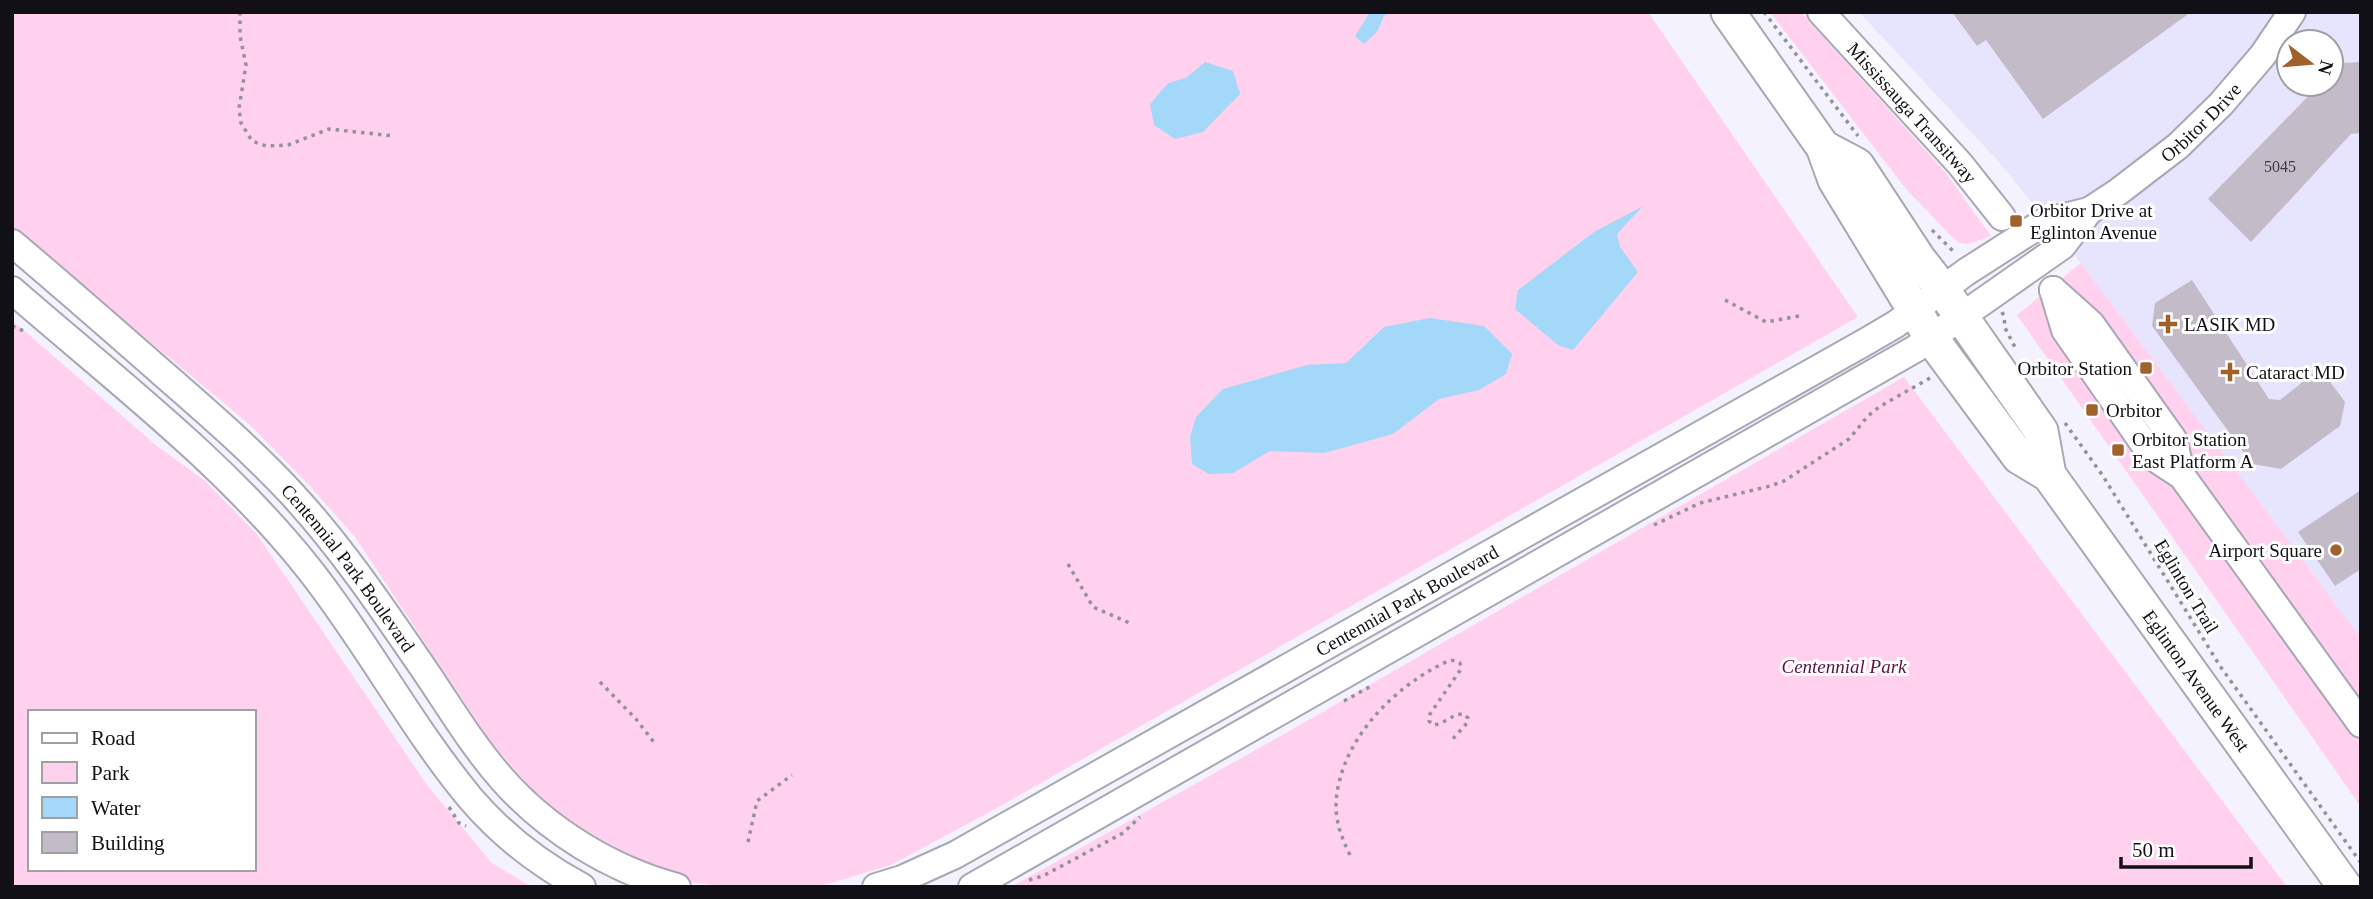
<svg xmlns="http://www.w3.org/2000/svg" width="2373" height="899" font-family="'Times New Roman',serif">
  <style>
    .built { fill: #e6e5fd; fill-rule: evenodd }
    .green { fill: #ffd1ee; fill-rule: evenodd }
    .water { fill: #a3d8f9 }
    .building { fill: #c4bbc9 }
    .lines { fill: none; stroke-linecap: round; stroke-linejoin: round }
    .minor-casing { stroke: #a8a7b6; stroke-width: 30 }
    .major-casing { stroke: #a8a7b6; stroke-width: 37 }
    .path { stroke: #93929a; stroke-width: 3.5; stroke-dasharray: 3.5 5; stroke-linecap: butt }
    .minor { stroke: #fff; stroke-width: 26 }
    .major { stroke: #fff; stroke-width: 33 }
    .poi-dot { fill: #a1612b; stroke: #fff; stroke-width: 2.5 }
    .labels { text-anchor: middle; stroke-width: 6; stroke-linejoin: round; paint-order: stroke }
    .number-label { font-size: 16px; fill: #3e3b43 }
    .street-label { font-size: 19px; fill: #111016; stroke: #fff }
    .poi-label { font-size: 19px; fill: #111016; stroke: #fff; text-anchor: start }
    .park-label { font-size: 19px; font-style: italic; fill: #591147; stroke: #fff }
  </style>
  <rect width="100%" height="100%" fill="#f4f3fd"/>
  <path class="built" d="M 1859,12 L 2361,12 L 2361,638 L 2081,263 L 1997,160 ZM 2289,42 L 2331,42 L 2331,84 L 2289,84 Z"/>
  <path class="green" d="M 12,12 L 1648,12 L 1858,317 L 997,808 L 891,865 L 821,886 L 808,887 L 729,887 L 688,882 L 635,858 L 571,822 L 535,793 L 490,741 L 355,537 L 308,484 L 249,424 L 12,227 Z
    M 1770,12 L 1801,12 L 1946,173 L 1991,236 L 1969,244 L 1959,243 L 1950,235 L 1906,189 Z
    M 2081,263 L 2361,638 L 2361,807 L 2017,315 Z
    M 12,320 L 157,446 L 204,480 L 256,533 L 427,785 L 492,863 L 531,887 L 12,887 ZM 30,712 L 254,712 L 254,869 L 30,869 Z
    M 1904,377 L 2287,887 L 1011,887 L 1286,733 Z"/>
  <path class="water" d="M 1370,12 L 1390,12 L 1384,16 L 1377,32 L 1364,44 L 1355,36 Z
    M 1205,62 L 1233,71 L 1240,94 L 1203,132 L 1175,139 L 1154,125 L 1150,104 L 1168,83 L 1186,78 Z
    M 1643,206 L 1617,234 L 1620,247 L 1638,272 L 1573,350 L 1558,345 L 1515,309 L 1518,290 L 1594,232 Z
    M 1430,318 L 1484,326 L 1512,354 L 1506,374 L 1479,390 L 1439,399 L 1393,434 L 1324,453 L 1270,451 L 1233,473 L 1209,474 L 1192,464 L 1190,437 L 1196,417 L 1223,389 L 1307,365 L 1346,363 L 1384,327 Z"/>
  <path class="building" d="M 1952,12 L 2191,12 L 2043,119 L 1986,40 L 1977,46 Z
    M 2361,62 L 2361,133 L 2351,134 L 2251,242 L 2208,199 L 2320,84 L 2331,84 L 2331,73 L 2341,63 Z
    M 2192,280 L 2269,399 L 2280,400 L 2320,368 L 2345,402 L 2340,426 L 2281,469 L 2252,464 L 2152,326 L 2155,303 Z
    M 2361,490 L 2361,569 L 2335,586 L 2298,532 Z"/>
  <g class="lines">
    <defs>
      <g id="minor">
        <path id="s1" d="M 1821,12 L 1960,164 L 2002,217"/>
        <path id="s2" d="M 12,243 C 62,285 111,328 160,371 C 206,411 251,450 292,494 C 339,545 378,602 417,659 C 445,699 470,743 503,780 C 547,830 612,870 677,887"/>
        <path d="M 12,290 C 114,379 225,463 309,569 C 367,642 411,727 471,799 C 501,834 541,865 582,887"/>
        <path d="M 2053,290 L 2091,324 L 2173,439 L 2182,476 L 2361,724"/>
        <path d="M 2053,290 L 2065,330 L 2153,457 L 2182,476"/>
        <path id="s3" d="M 876,887 L 902,879 L 955,855 L 1867,341 L 1896,324 L 1966,272 L 2044,222 L 2089,211 L 2118,192 L 2178,146 L 2221,104 L 2263,55 L 2292,12"/>
        <path d="M 972,887 L 1915,349 L 2062,246 L 2089,211"/>
      </g>
      <g id="major">
        <path id="s4" d="M 1728,12 L 1823,147 L 1835,180 L 1932,339 L 2019,457 L 2049,475 L 2345,887"/>
        <path d="M 1823,147 L 1857,165 L 1918,258 L 1942,289 L 2041,431 L 2049,475"/>
      </g>
    </defs>
    <use href="#minor" class="minor-casing"/>
    <use href="#major" class="major-casing"/>
    <path class="path" d="M 240,12 L 240,36 L 246,65 L 239,108 L 241,123 L 252,141 L 266,146 L 288,145 L 329,129 L 394,136
      M 1764,12 L 1858,136
      M 1932,230 L 1956,254
      M 1725,300 L 1766,322 L 1799,316
      M 2002,312 L 2004,316 L 2005,328 L 2016,349
      M 12,326 L 26,332
      M 2065,423 L 2103,476 L 2220,666 L 2361,863
      M 1654,525 L 1700,503 L 1770,486 L 1784,481 L 1849,439 L 1868,416 L 1879,407 L 1930,378
      M 1068,564 L 1093,607 L 1132,624
      M 600,682 L 636,719 L 656,745
      M 1344,701 L 1371,686
      M 449,807 L 459,823 L 466,826
      M 748,842 L 757,801 L 792,775
      M 1350,855 C 1338,831 1332,810 1339,783 C 1350,734 1392,691 1436,667 C 1445,663 1451,657 1460,663 L 1461,669 L 1430,714 L 1429,721 L 1433,725 C 1445,724 1453,713 1464,714 L 1468,718 L 1467,723 L 1450,742
      M 1029,880 L 1043,876 L 1123,833 L 1140,817"/>
    <use href="#minor" class="minor"/>
    <use href="#major" class="major"/>
  </g>
  <g class="poi-dot">
    <rect x="2009" y="214" width="14" height="14" rx="3.5"/>
    <path d="M2164.5 313.5h7v7h7v7h-7v7h-7v-7h-7v-7h7z"/>
    <rect x="2139" y="361" width="14" height="14" rx="3.5"/>
    <path d="M2226.5 361.5h7v7h7v7h-7v7h-7v-7h-7v-7h7z"/>
    <rect x="2085" y="403" width="14" height="14" rx="3.5"/>
    <rect x="2111" y="443" width="14" height="14" rx="3.5"/>
    <circle cx="2336" cy="550" r="7"/>
  </g>
  <g class="labels">
    <g class="number-label">
      <text x="2280" y="172">5045</text>
    </g>
    <g class="street-label">
      <text dy="7" stroke="none"><textPath href="#s1" startOffset="136">Mississauga Transitway</textPath></text>
      <text dy="7" stroke="none"><textPath href="#s3" startOffset="1535">Orbitor Drive</textPath></text>
      <text dy="7" stroke="none"><textPath href="#s2" startOffset="469">Centennial Park Boulevard</textPath></text>
      <text transform="translate(2187 586) rotate(59)" y="7">Eglinton Trail</text>
      <text dy="7" stroke="none"><textPath href="#s3" startOffset="604">Centennial Park Boulevard</textPath></text>
      <text dy="7" stroke="none"><textPath href="#s4" startOffset="821">Eglinton Avenue West</textPath></text>
    </g>
    <g class="poi-label">
      <text x="2030" y="217">Orbitor Drive at<tspan x="2030" dy="22">Eglinton Avenue</tspan></text>
      <text x="2184" y="331">LASIK MD</text>
      <text x="2132" y="375" text-anchor="end">Orbitor Station</text>
      <text x="2246" y="379">Cataract MD</text>
      <text x="2106" y="417">Orbitor</text>
      <text x="2132" y="446">Orbitor Station<tspan x="2132" dy="22">East Platform A</tspan></text>
      <text x="2322" y="557" text-anchor="end">Airport Square</text>
    </g>
    <g class="park-label">
      <text x="1844" y="673">Centennial Park</text>
    </g>
  </g>
  <rect width="2373" height="899" fill="none" stroke="#111016" stroke-width="28"/>
  <rect x="28" y="710" width="228" height="161" fill="#ffffff" stroke="#a09fa2" stroke-width="2"/>
  <rect x="42" y="733" width="35" height="10" fill="#ffffff" stroke="#a09fa2" stroke-width="2"/>
  <text x="91" y="745" font-size="21" fill="#111016">Road</text>
  <rect x="42" y="762" width="35" height="21" fill="#ffd1ee" stroke="#a09fa2" stroke-width="2"/>
  <text x="91" y="780" font-size="21" fill="#111016">Park</text>
  <rect x="42" y="797" width="35" height="21" fill="#a3d8f9" stroke="#a09fa2" stroke-width="2"/>
  <text x="91" y="815" font-size="21" fill="#111016">Water</text>
  <rect x="42" y="832" width="35" height="21" fill="#c4bbc9" stroke="#a09fa2" stroke-width="2"/>
  <text x="91" y="850" font-size="21" fill="#111016">Building</text>
  <g transform="translate(2310 63) rotate(106)"><circle r="33" fill="#ffffff" stroke="#a09fa2" stroke-width="2"/>
  <path d="M0-5L12 26L0 18L-12 26Z" fill="#a1612b"/>
  <text y="-10" font-size="19" font-weight="bold" text-anchor="middle" fill="#111016">N</text>
  </g>
  <path d="M2121 857v10h130v-10" fill="none" stroke="#111016" stroke-width="3.5"/>
  <text x="2132" y="857" font-size="21" fill="#111016" stroke="#ffffff" stroke-width="5" paint-order="stroke">50 m</text>
</svg>
